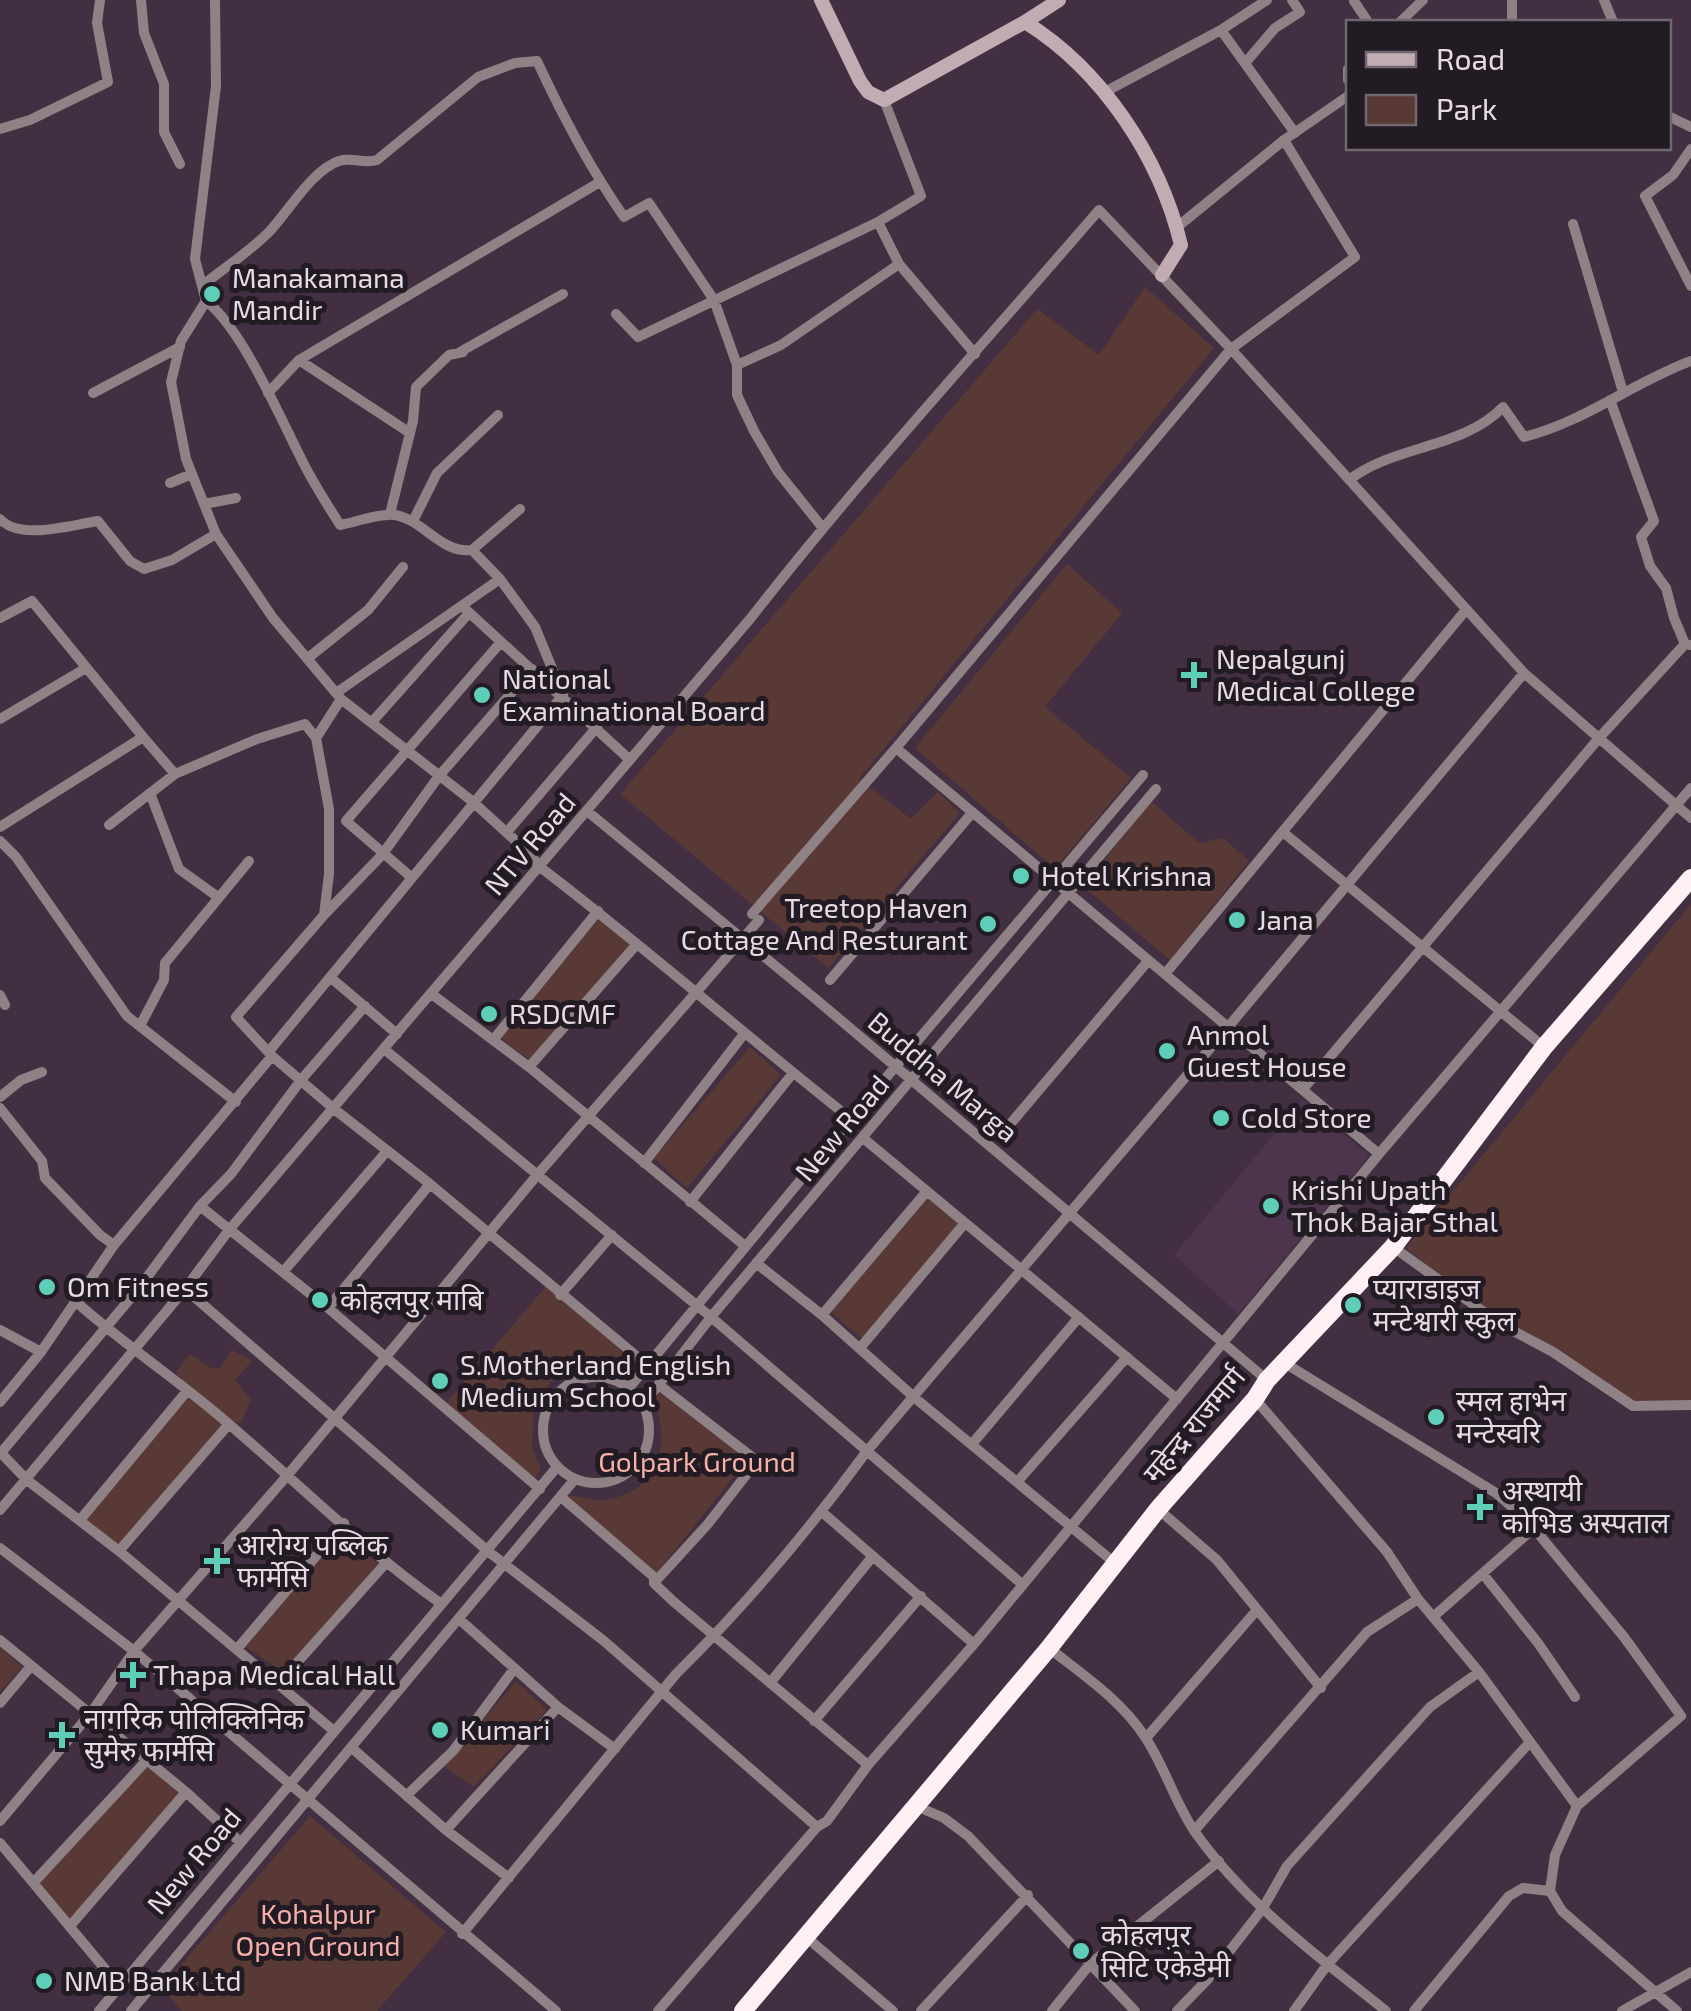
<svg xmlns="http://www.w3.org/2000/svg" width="1691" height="2011" font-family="'Exo 2','Noto Sans Devanagari',sans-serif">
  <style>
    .built { fill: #4d354d }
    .green { fill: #593935 }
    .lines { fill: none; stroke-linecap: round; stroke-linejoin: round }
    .street { stroke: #8f8286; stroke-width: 10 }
    .secondary { stroke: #c2acb3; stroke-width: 14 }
    .highway { stroke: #fef0f4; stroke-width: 18 }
    .poi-dot { fill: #5eceb8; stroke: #231b23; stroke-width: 4 }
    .labels { text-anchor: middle; stroke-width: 10; stroke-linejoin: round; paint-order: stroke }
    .poi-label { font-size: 28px; fill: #e6dae6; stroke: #231b23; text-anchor: start }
    .street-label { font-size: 28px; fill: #e6dae6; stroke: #231b23 }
    .park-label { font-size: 28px; fill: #f5b1a9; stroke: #231b23 }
  </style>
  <rect width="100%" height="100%" fill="#422f41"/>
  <path class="built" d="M 1303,1099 L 1369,1156 L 1238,1314 L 1174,1255 Z"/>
  <path class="green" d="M 1145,287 L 1214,348 L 859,779 L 911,819 L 938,792 L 960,813 L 828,968 L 620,794 L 1037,309 L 1099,355 Z
    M 1067,564 L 1122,613 L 1045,707 L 1131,778 L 1055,869 L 915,748 Z
    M 1150,800 L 1199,843 L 1223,838 L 1249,861 L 1170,960 L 1084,887 Z
    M 1691,904 L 1691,1405 L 1633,1406 L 1502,1325 L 1406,1248 Z
    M 600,917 L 631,945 L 529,1060 L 501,1038 Z
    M 750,1047 L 781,1075 L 687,1188 L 654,1158 Z
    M 929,1196 L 962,1223 L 863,1340 L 830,1311 Z
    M 548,1284 L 636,1359 L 622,1374 L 587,1365 L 551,1381 L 534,1409 L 532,1448 L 541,1469 L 534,1480 L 443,1407 Z
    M 232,1350 L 252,1361 L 235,1380 L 251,1400 L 240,1424 C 215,1413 190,1395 176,1372 L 190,1354 L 211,1368 L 220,1368 Z
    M 662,1388 L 750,1456 L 656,1574 L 565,1497 C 579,1494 591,1501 604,1500 C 659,1493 672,1444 653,1399 Z
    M 186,1394 L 226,1425 L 118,1548 L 83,1521 Z
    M 342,1532 L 378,1564 L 283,1672 L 246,1647 Z
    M 0,1647 L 22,1667 L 0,1692 Z
    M 516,1681 L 547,1710 L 474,1787 L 444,1766 Z
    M 147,1760 L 186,1792 L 70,1926 L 34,1882 Z
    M 310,1816 L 446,1932 L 377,2011 L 181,2011 L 162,1987 Z"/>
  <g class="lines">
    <path class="street" d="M 141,0 L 144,33 L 164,84 L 164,132 L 180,164
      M 215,0 L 216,86 L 195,259 L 206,301 L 181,341 L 171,382 L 186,459 L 216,534 L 273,618 L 341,699 L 472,801 L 529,853 L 540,867 C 646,948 746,1036 851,1119
      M 1604,0 L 1613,22
      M 1354,1 L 1368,22
      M 1400,22 L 1423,0
      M 1512,22 L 1512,0
      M 1221,30 L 1267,0
      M 1246,62 L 1275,28 L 1300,12 L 1292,0
      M 1348,69 L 1348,80
      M 1103,93 L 1221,30 L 1295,133
      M 1668,116 L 1691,127
      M 0,129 L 30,120 L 108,82 L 97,23 L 100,0
      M 1691,149 L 1673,175 L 1645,196 L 1691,286
      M 878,222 L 899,264 L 975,354
      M 1573,224 L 1623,392
      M 1176,228 L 1284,140 L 1348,96
      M 202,286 C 224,268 249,252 269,232 C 288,212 312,170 339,161 C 352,157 364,164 377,160 L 478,77 L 515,63 L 537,61 C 562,115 590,168 624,217 L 649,203 L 714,300 L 737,365 L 737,395 L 754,431 L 778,472 L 822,527
      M 206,301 C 244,330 283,425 307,470 C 317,489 329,507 340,525 C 356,522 380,513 395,515 C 424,520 441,554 472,550 L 500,579 L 535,627 L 563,695 L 270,1050
      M 616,314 L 638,337 L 878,222 L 921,196 L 884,100
      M 460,352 L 563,294
      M 299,360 L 600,182
      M 737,365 L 781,345 L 899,264
      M 93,393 L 180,347
      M 268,393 L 299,360 L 410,433
      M 1610,400 L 1654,521 L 1641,537 L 1650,566 L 1666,588 L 1674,618 L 1685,644
      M 1349,480 C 1393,445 1463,449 1503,407 L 1524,437 C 1584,422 1634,382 1691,361
      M 170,483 L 192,474
      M 204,504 L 236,498
      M 390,514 L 413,421 L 416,387 L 449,355 L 463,352
      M 0,519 C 20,541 71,525 98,521 L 130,561 L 144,569 L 172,560 L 216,534
      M 413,521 L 437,473 L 498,415
      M 472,550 L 520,509
      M 462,606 L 629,759
      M 0,618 L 32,601 L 143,737
      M 308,658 L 368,610 L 403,567
      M 532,669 L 439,776 L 382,855 L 324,915 L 236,1017 L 272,1056 L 334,1109 L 430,1184 L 646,1364
      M 336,693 L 500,579
      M 0,719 L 86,668
      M 372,722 L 469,613
      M 316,738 L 329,809 L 329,874 L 324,915
      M 896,748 L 1379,1154
      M 150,793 L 179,869 L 218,897
      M 587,811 L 812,996 L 1267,1380
      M 109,825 L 175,774
      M 0,827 L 143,737 L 175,774 L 257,739 L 305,724 L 316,738 L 341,699
      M 507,832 L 597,727
      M 1284,833 L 1544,1047
      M 0,841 L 16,857 L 127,1016 L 236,1102
      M 411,877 L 346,821 L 501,642
      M 752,914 L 896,748 L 1231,349 L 1355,257 L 1284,140
      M 1165,974 L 1465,611
      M 330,977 L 397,1034
      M 830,980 L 972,813
      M 0,995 L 5,1005
      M 433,995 L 529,1067 L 745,1246
      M 140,1026 L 164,980 L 165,963 L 249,861
      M 494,1039 L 598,911
      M 384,1049 L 711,1317 L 1023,1585
      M 529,1067 L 637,944
      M 1303,1089 L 1599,738 L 1685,644 L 1691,645
      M 0,1097 L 21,1080 L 42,1072
      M 0,1108 L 42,1161 L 45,1178 L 100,1235 L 114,1245
      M 1006,1129 L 1148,961
      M 863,1138 L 1177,1399
      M 644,1163 L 744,1034
      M 690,1202 L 793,1073
      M 200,1206 L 328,1308 L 540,1489
      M 1393,1247 L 1502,1325 L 1553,1352 L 1633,1406 L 1691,1405
      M 756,1263 L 822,1315 L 915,1398 L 1116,1564
      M 283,1272 L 387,1151
      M 185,1289 L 489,1552 L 604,1641 L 817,1827
      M 560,1295 L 612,1235
      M 74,1300 C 124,1345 180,1381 230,1425 C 300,1485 365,1550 440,1603
      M 328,1308 L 430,1184
      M 822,1315 L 927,1191
      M 0,1330 L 41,1352
      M 860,1348 L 965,1223
      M 1283,1362 L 1496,1493 L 1527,1520 L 1624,1637 L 1681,1716 L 1577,1806 L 1555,1855 L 1550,1891 L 1562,1911 L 1677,2011
      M543 1430a53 53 0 1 1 106 0a53 53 0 1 1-106 0Z
      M 628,1389 L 851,1119 L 1143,775
      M 1255,1399 L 1387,1552 L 1418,1599 L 1479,1672 L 1577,1806
      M 0,1402 L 41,1352 L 114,1245 L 272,1056
      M 642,1406 L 711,1317 L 1156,789
      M 972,1444 L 1079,1317
      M 0,1452 L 27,1480 L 119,1551 L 334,1731
      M 0,1454 L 139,1288 L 200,1206 L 231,1174 L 301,1080 L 365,1006
      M 1018,1481 L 1127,1357
      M 561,1497 L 654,1577 L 654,1583 L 674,1602 L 868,1765
      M 1158,1509 L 1217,1560 L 1321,1688
      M 0,1510 L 185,1289 L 229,1230 L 750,619 C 860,478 982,346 1099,210 L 1231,349 L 1524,673 L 1691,818
      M 822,1512 L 974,1644
      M 80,1520 L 187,1391
      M 0,1548 L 134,1651 L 556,2011
      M 119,1551 L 229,1424
      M 1483,1574 L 1538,1643 L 1575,1697
      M 654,1583 L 707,1525 L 757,1461 L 659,1385
      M 1433,1617 L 1534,1528
      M 459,1619 L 558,1707 L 615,1749
      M 0,1640 L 186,1792 L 239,1841
      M 1049,1648 C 1083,1675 1121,1700 1145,1737 C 1165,1767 1175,1803 1195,1832 C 1245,1903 1320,1958 1386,2011
      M 237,1649 L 344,1523
      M 770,1683 L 873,1556
      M 278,1684 L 385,1564
      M 0,1703 L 31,1666
      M 814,1721 L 921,1596
      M 1146,1738 L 1256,1611
      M 353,1749 L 446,1830 L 509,1878
      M 408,1794 L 453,1751 L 514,1669
      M 916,1806 L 944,1818 L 968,1836 L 1135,2011
      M 0,1821 L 90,1714 L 134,1651 L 286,1477 L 538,1174 L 759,920
      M 446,1830 L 558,1707
      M 1194,1831 L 1367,1632 L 1418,1599
      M 0,1843 L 120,1987
      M 34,1882 L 147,1760
      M 70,1926 L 186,1792
      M 462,1934 L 676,1674 C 746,1605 809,1530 867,1451 L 1229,1026 L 1524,673
      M 805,1936 L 893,2011
      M 99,2011 L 557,1467
      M 131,2011 L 575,1479
      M 658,2011 L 817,1827 L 827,1821 L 868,1765 L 974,1644 L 1379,1154 L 1691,788
      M 921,2011 L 1028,1895
      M 1052,2011 L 1090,1964 L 1219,1861
      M 1177,2011 L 1208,1979 L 1263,1908 L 1287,1866 L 1430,1707 L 1479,1672
      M 1294,2011 L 1327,1965 L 1530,1742
      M 1414,2011 L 1509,1896 L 1523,1888 L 1550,1891
      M 1622,2011 L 1691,1972"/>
    <path class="secondary" d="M 821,0 L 860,81 L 868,92 L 884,100 L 1025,22 L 1059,0
      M 1025,22 C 1102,70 1160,157 1181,245 L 1162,275"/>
    <path class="highway" d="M 743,2011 L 1049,1648 L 1158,1509 L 1255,1399 L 1267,1380 L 1393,1247 L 1544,1047 L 1691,878"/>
  </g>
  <g class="poi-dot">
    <circle cx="212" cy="294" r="10"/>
    <path d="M1189 660h10v10h10v10h-10v10h-10v-10h-10v-10h10z"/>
    <circle cx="482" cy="695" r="10"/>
    <circle cx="1021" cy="876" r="10"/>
    <circle cx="1237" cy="920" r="10"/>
    <circle cx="988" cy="924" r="10"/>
    <circle cx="489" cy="1014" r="10"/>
    <circle cx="1167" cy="1051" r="10"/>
    <circle cx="1221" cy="1118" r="10"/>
    <circle cx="1271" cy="1206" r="10"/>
    <circle cx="47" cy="1287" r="10"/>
    <circle cx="320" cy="1300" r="10"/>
    <circle cx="1353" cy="1305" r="10"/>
    <circle cx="440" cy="1381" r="10"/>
    <circle cx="1436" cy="1417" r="10"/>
    <path d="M1475 1492h10v10h10v10h-10v10h-10v-10h-10v-10h10z"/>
    <path d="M212 1546h10v10h10v10h-10v10h-10v-10h-10v-10h10z"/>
    <path d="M128 1660h10v10h10v10h-10v10h-10v-10h-10v-10h10z"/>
    <circle cx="440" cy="1730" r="10"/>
    <path d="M57 1720h10v10h10v10h-10v10h-10v-10h-10v-10h10z"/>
    <circle cx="1081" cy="1951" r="10"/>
    <circle cx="44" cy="1981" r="10"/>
  </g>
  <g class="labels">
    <g class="poi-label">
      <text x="232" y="288">Manakamana<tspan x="232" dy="32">Mandir</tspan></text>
      <text x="1216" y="669">Nepalgunj<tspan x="1216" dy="32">Medical College</tspan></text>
      <text x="502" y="689">National<tspan x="502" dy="32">Examinational Board</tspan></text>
      <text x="1041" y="886">Hotel Krishna</text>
      <text x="968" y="918" text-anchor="end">Treetop Haven<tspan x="968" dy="32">Cottage And Resturant</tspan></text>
      <text x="1257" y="930">Jana</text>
      <text x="509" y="1024">RSDCMF</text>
      <text x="1187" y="1045">Anmol<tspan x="1187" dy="32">Guest House</tspan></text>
      <text x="1241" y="1128">Cold Store</text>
      <text x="1291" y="1200">Krishi Upath<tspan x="1291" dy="32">Thok Bajar Sthal</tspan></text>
      <text x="67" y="1297">Om Fitness</text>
      <text x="1373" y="1299">प्याराडाइज<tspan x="1373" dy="32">मन्टेश्वारी स्कुल</tspan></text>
      <text x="340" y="1310">कोहलपुर माबि</text>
      <text x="460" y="1375">S.Motherland English<tspan x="460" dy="32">Medium School</tspan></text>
      <text x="1456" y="1411">स्मल हाभेन<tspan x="1456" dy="32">मन्टेस्वरि</tspan></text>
      <text x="1502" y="1501">अस्थायी<tspan x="1502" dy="32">कोभिड अस्पताल</tspan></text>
      <text x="237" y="1555">आरोग्य पब्लिक<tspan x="237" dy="32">फार्मेसि</tspan></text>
      <text x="153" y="1685">Thapa Medical Hall</text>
      <text x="84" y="1729">नागरिक पोलिक्लिनिक<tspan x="84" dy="32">सुमेरु फार्मेसि</tspan></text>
      <text x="460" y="1740">Kumari</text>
      <text x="1101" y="1945">कोहलपुर<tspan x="1101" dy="32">सिटि एकेडेमी</tspan></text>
      <text x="64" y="1991">NMB Bank Ltd</text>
    </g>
    <g class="street-label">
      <text transform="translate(530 844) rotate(-50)" y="10">NTV Road</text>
      <text transform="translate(943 1077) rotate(40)" y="10">Buddha Marga</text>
      <text transform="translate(842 1128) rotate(-50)" y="10">New Road</text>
      <text transform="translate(1194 1425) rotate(-50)" y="10">महेन्द्र राजमार्ग</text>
      <text transform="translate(194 1861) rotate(-50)" y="10">New Road</text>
    </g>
    <g class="park-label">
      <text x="697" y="1472">Golpark Ground</text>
      <text x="318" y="1924">Kohalpur<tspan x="318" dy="32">Open Ground</tspan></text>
    </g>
  </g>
  <rect x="1346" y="20" width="325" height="130" fill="#231b23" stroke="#716771" stroke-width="2.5"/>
  <rect x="1366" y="52" width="50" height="15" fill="#c2acb3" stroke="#716771" stroke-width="2.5"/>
  <text x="1436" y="70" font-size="30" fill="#e6dae6">Road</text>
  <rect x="1366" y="95" width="50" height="30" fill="#593935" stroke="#716771" stroke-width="2.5"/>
  <text x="1436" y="120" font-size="30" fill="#e6dae6">Park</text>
</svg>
